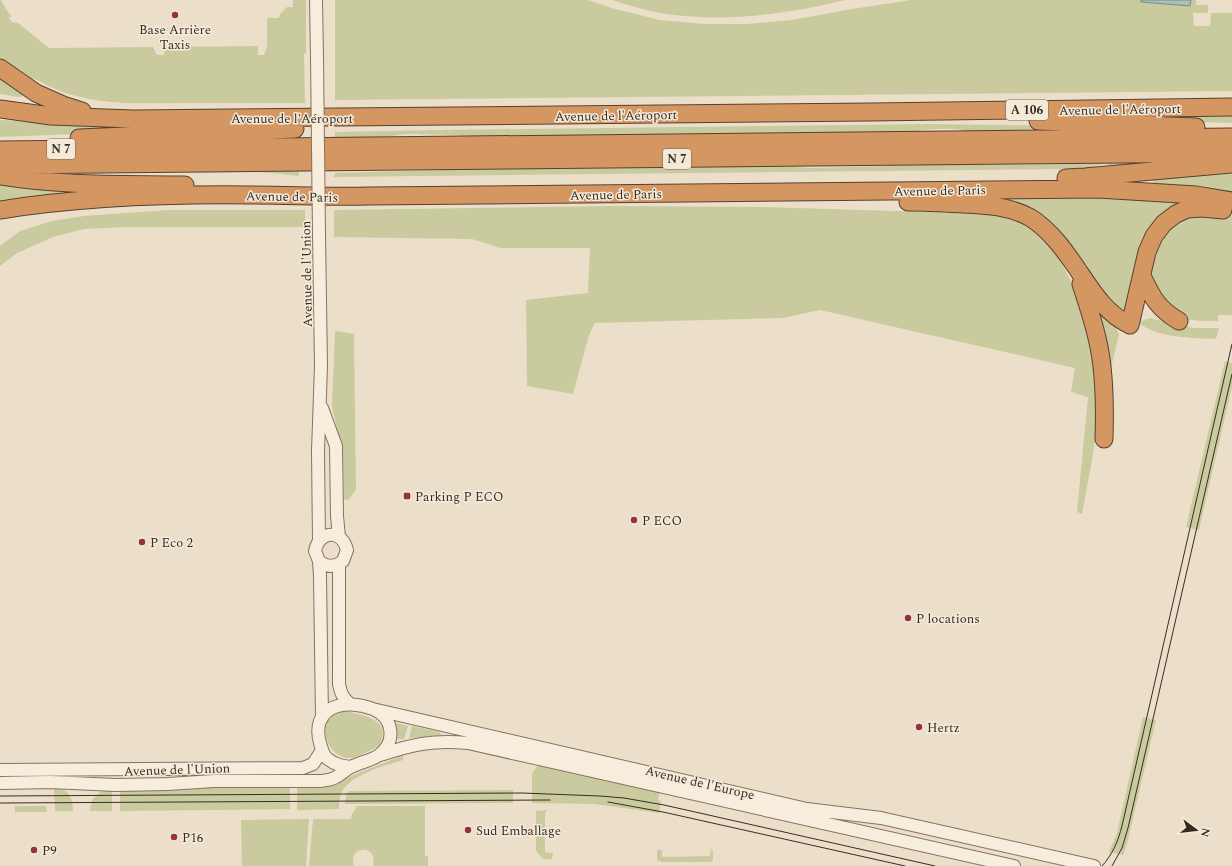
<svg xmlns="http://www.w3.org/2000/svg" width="1232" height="866" font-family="Spectral,serif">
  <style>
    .green { fill: #c9ca9e }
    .water { fill: #aac1b8; stroke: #718f85 }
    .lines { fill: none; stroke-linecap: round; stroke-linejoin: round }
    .minor-casing { stroke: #88715f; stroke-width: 14 }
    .highway-casing { stroke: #574033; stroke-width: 19 }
    .minor { stroke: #f7eddd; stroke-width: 12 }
    .highway { stroke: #d59762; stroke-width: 17 }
    .tram { stroke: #3a2b22; stroke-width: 1 }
    .minor-bridge-casing { stroke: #88715f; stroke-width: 14; stroke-linecap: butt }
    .minor-bridge { stroke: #f7eddd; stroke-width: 12 }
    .poi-dot { fill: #94333d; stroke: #f4ead9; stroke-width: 1.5 }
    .labels { text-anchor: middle; stroke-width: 3; stroke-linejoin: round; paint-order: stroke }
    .shield { fill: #f4ead9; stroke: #726459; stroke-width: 1 }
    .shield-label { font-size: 12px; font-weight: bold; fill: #3a2b22 }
    .poi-label { font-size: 13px; fill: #3a2b22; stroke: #f4ead9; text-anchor: start }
    .street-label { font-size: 13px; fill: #3a2b22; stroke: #f4ead9 }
  </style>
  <rect width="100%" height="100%" fill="#ecdfca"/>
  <path class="green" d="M 0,0 L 1,0 L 6,9 L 12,17 L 8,17 L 12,22 L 18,23 L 49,48 L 153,47 L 157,55 L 164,55 L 166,47 L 258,46 L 258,55 L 264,55 L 267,46 L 267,18 L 279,18 L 280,14 L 287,7 L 293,7 L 293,0 L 306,0 L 306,53 L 304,54 L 305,103 C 267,103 228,103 189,103 C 134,103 85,108 35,79 L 29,81 L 0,58 Z
    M 335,0 L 588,0 L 615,9 L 660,20 L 705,24 L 748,24 L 792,20 L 846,10 L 911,0 L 1141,0 L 1141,2 L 1190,6 L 1191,0 L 1196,0 L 1196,5 L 1208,5 L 1208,13 L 1193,13 L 1194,26 L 1210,26 L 1211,13 L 1232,13 L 1232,91 L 335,100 Z
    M 612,0 L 845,0 C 784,15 721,23 660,13 C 644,10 628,5 612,0 Z
    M 0,76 L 26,96 L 18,97 L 0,94 Z
    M 1232,115 L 1232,123 L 1165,121 L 1136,116 Z
    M 0,120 L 106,126 L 105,133 L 0,137 Z
    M 929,124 L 1078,126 L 1103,133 L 973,132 C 946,125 917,131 891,135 L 527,139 L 456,135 L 407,134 L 356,140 L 335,140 L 335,132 L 437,130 Z
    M 1126,160 L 1126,170 L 1104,164 L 1080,170 L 1098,174 L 1058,176 L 1058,169 L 334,177 L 335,173 L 583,166 L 773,166 L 813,168 L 886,166 L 892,162 L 950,165 L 1077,164 Z
    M 1232,168 L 1232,193 L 1153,184 L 1153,176 Z
    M 242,170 L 299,170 L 299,176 Z
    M 0,181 L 85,189 L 85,193 L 0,201 Z
    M 1004,196 L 1089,196 L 1196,202 L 1165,217 L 1126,313 L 1116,309 L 1080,262 L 1003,203 Z
    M 615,206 L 763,207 L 995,214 L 1022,223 L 1037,233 L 1057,255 L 1083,304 L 1098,366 L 1099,414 L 1092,460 L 1082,514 L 1077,512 L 1088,397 L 1071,392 L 1075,368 L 820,310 L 783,318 L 595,323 L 589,335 L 573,394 L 527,386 L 526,300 L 588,293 L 590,248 L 500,248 L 472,239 L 334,237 L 334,210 Z
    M 168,210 L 305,210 L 305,227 L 128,227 L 84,229 L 53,237 L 17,253 L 0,266 L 0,246 L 20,231 L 52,221 L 84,216 Z
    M 1223,213 L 1232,215 L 1232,315 L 1218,315 L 1218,321 C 1204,321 1183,322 1172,312 C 1165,305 1155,287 1148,278 L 1157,236 L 1185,216 Z
    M 1094,307 L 1115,326 L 1119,334 L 1109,376 Z
    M 1150,318 L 1193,328 L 1219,328 L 1216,339 C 1193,338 1159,338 1140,324 L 1141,321 Z
    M 335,331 L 354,334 L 356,490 L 348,500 L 344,499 L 343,455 L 332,406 Z
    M 1225,361 L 1232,363 L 1232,387 L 1199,530 L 1186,527 Z
    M 344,711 C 363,715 393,719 379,746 C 371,750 355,759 347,758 C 326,756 317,720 335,712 C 337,711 341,711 344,711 Z
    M 1143,717 L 1156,720 L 1127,844 L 1123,855 L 1109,852 L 1117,833 Z
    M 397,723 L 408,726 L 404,739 L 396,739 L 396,724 Z
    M 412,726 L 439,732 L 442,735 L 409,738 Z
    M 403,755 L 403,760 C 384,766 346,775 340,797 C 339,801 339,805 339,809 L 297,810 L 297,786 L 334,783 Z
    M 539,765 L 543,765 L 660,791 L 658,800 L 661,801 L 659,813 L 595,804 L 532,803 L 532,774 L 534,770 Z
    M 290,786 L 290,809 L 120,811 L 120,790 L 175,790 L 195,787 Z
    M 54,788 C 69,789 73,797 73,811 L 55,811 Z
    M 105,790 L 112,790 L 112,811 L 90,811 C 91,800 94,795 105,790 Z
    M 513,790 L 513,803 L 345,804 L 346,795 L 349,791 Z
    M 15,806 L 46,806 L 47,812 L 15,812 Z
    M 357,806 L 425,806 L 425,856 L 428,856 L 428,866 L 373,866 C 379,844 347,845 354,866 L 309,866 L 313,819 L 351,819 L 352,814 Z
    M 547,810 L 545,813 L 545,852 L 553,853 L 552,859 L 543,859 L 536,851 L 536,811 Z
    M 309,819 L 306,866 L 242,866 L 241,820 Z
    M 711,849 L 713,850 L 713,859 L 711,862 L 662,862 L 657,860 L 657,852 L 659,849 L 662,851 L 662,857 L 710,856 Z"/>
  <path class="water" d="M 1141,0 L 1191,0 L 1190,6 L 1141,2 Z"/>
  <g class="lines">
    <defs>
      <path id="minor" d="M 316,0 L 317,58
        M 322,408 L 336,446 L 337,516 L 339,537
        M 319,541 L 318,451 L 321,366 L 319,234
        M 319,561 C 327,568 335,567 343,561 L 347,550 C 342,529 319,530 315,551 L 319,561 L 320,576 L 322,718
        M 339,564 L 339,684 C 341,694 343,698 350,704
        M 377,710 L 807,809 L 881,818 L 1094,866
        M 380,755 C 414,744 432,740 468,743 L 1014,866
        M 0,770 L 303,768 L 313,764 L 322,750
        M 0,783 L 50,782 L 116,785 L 168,784 L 214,781 L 321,781 C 326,780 332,780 336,777 C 342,774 346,769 351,767 C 360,762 371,761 379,755 C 397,742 393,717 373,709 C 345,698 310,706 320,743 C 322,749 323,756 328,759 C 335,765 343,766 351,767"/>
      <path id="highway" d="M 0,68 L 36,93 L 63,105 L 82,111
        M 0,109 L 51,116 L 133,119 L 872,112 L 1232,107
        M 1038,121 L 1196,127
        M 79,138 L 295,129
        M 0,150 L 1232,137
        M 0,165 L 1232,153
        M 0,176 C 62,186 123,184 185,185
        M 1066,178 L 1085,177 L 1232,164
        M 908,202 C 926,202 944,203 963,204 C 986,205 1010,206 1031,218 C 1051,231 1065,251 1078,270 C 1092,291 1106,314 1130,325 L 1147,252 L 1154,236 L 1164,223 L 1176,214 L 1187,209 L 1202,208 L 1223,210
        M 0,210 C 83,197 167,194 251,195 C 290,195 329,197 369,196 L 1098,189 L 1196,195 L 1232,201
        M 1142,276 C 1152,297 1158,309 1179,321
        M 1081,284 C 1088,305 1095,326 1099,347 C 1105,377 1105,408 1104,439"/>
    </defs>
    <use href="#minor" class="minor-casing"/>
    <use href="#highway" class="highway-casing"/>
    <use href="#minor" class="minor"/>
    <use href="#highway" class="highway"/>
    <path class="tram" d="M 0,796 L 522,793 L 600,796 L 624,798 L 664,805 L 935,866
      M 608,802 L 663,812 L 905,866
      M 0,803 L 550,800
      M 1102,866 C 1113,854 1118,841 1122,826 L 1232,344
      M 1112,866 L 1122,848 L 1128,828 L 1232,374"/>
    <defs>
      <path id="minor-bridge" d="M 317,58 L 319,234"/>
    </defs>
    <use href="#minor-bridge" class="minor-bridge-casing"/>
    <use href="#minor-bridge" class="minor-bridge"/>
  </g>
  <g class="poi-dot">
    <circle cx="175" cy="15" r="4"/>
    <rect x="403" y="492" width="8" height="8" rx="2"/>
    <circle cx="634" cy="520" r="4"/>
    <circle cx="142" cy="542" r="4"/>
    <circle cx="908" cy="618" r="4"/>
    <circle cx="919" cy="727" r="4"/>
    <circle cx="468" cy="830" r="4"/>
    <circle cx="174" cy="837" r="4"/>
    <circle cx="34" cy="850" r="4"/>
  </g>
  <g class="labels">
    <g class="shield">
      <rect x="1006" y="100" width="42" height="20" rx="3"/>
      <rect x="47" y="139" width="28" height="20" rx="3"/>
      <rect x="663" y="149" width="28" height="20" rx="3"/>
    </g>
    <g class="shield-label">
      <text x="1027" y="114">A 106</text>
      <text x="61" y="153">N 7</text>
      <text x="677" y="163">N 7</text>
    </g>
    <g class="poi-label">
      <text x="175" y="34" text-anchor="middle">Base Arrière<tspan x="175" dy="15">Taxis</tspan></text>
      <text x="415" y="501">Parking P ECO</text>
      <text x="642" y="525">P ECO</text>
      <text x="150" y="547">P Eco 2</text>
      <text x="916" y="623">P locations</text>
      <text x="927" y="732">Hertz</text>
      <text x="476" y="835">Sud Emballage</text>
      <text x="182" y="842">P16</text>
      <text x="42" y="855">P9</text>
    </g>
    <g class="street-label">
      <text transform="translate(1120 109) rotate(-1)" y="5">Avenue de l'Aéroport</text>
      <text transform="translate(616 115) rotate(-1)" y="5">Avenue de l'Aéroport</text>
      <text x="292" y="123">Avenue de l'Aéroport</text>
      <text transform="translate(940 190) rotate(-1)" y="5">Avenue de Paris</text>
      <text transform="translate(616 194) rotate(-1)" y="5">Avenue de Paris</text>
      <text transform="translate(292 196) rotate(1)" y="5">Avenue de Paris</text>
      <text transform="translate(306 274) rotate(-91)" y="5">Avenue de l'Union</text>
      <text transform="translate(177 769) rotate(-2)" y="5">Avenue de l'Union</text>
      <text transform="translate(700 782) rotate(13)" y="5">Avenue de l'Europe</text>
    </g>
  </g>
  <g transform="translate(1196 830) rotate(105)" stroke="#f4ead9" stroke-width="3" paint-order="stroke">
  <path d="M0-3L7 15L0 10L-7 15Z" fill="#3a2b22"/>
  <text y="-6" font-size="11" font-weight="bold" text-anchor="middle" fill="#3a2b22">N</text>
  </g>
</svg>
